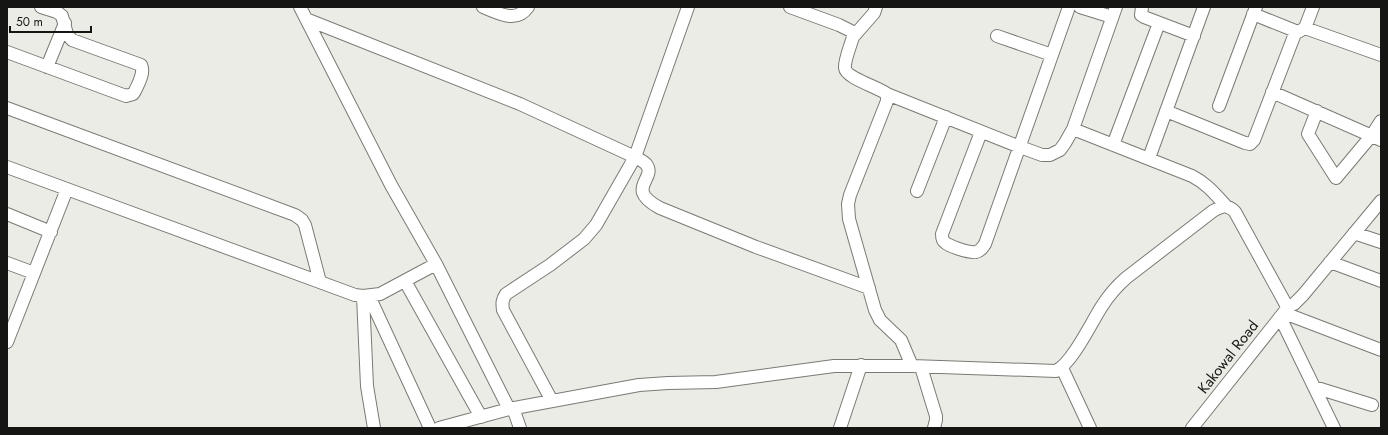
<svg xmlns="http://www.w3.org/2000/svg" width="1388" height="435" font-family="Jost,sans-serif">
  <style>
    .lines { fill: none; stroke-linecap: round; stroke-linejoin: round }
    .minor-casing { stroke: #7a7a75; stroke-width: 14 }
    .minor { stroke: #fff; stroke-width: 12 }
    .labels { text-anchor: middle; stroke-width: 3.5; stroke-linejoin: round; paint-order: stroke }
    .street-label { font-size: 15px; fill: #151513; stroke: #ecece7 }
  </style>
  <rect width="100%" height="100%" fill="#ecece7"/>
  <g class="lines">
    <defs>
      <path id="minor" d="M 300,7 L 391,185 L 436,264 L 509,409
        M 483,7 C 499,13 516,24 528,7
        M 790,7 L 839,25 L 853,32 L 853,37 C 851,44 844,61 845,68 C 846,78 878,87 887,94 L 887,101 L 850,195 L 848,204 L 849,219 L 875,310 L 880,320 L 901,340 L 912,366
        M 1080,7 L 1112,17
        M 1142,7 L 1141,15 L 1144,17 L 1194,36
        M 1253,14 L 1298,32 L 1305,28 L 1313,7
        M 306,19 L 520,104 L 635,157 C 639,159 643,161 646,164 C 658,179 623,188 660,208 L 756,247 L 869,288
        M 1305,28 L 1381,55
        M 997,36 L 1052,55
        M 853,37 L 874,13 L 876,7
        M 7,52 L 126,96 L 133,94 L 135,91 C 138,84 145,73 141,65 L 72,40 L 67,34 L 62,16 L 57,12 L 41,7
        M 47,67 L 65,23
        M 1272,92 L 1381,140
        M 887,94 L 1020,147 L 1042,155 L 1050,155 L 1060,150 L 1065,143 L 1073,129 L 1116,7
        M 1219,106 L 1256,7
        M 7,108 L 295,215 L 302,220 L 305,225 L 320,282
        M 1166,111 L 1245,143 L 1250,144 L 1254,140 L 1296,31
        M 1317,111 L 1308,134 L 1336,178 L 1372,135 L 1381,121
        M 1073,129 L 1192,176 C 1206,183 1215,194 1226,206
        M 981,132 L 942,234 C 942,236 942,238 943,240 C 945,246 970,253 976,252 C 981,251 982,248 985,244 L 1069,7
        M 1113,145 L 1159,23
        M 1149,158 L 1204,7
        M 7,167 L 355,295 L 363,296 L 380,294 L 436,264
        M 917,191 L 946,117
        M 7,214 L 51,232
        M 1354,233 L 1381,242
        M 1330,262 L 1381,281
        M 7,263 L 34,273
        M 405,281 L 481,417
        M 363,296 L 367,386 L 374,428
        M 369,296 L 430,428
        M 1284,313 L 1381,350
        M 1280,317 L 1334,428
        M 7,342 L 67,189
        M 921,367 L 936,416 L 936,420 L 934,428
        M 1062,368 L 1090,428
        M 1314,387 L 1372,405
        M 552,401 L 503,310 C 502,303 502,300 506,294 L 550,265 L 584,239 L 596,225 L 635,157 L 688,7
        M 513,408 L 520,428
        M 439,428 L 509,409 L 639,385 L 668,383 L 716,382 L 834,366 L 912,366 L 1056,371 C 1073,362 1091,323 1102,306 C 1109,295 1117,286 1126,278 L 1213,211 C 1222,206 1227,204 1235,212 L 1284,301 L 1286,305 L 1289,306 L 1294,304 L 1303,295 L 1381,201
        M 840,428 L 861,365
        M 1192,428 L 1289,306"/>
    </defs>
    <use href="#minor" class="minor-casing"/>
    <use href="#minor" class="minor"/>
  </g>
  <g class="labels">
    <g class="street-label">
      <text transform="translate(1228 357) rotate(-52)" y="5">Kakowal Road</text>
    </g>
  </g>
  <rect width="1388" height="435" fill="none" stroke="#151513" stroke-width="16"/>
  <path d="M10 26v6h81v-6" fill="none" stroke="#151513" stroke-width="2"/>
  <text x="16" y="26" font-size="12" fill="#151513" stroke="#ecece7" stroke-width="3" paint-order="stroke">50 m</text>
</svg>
